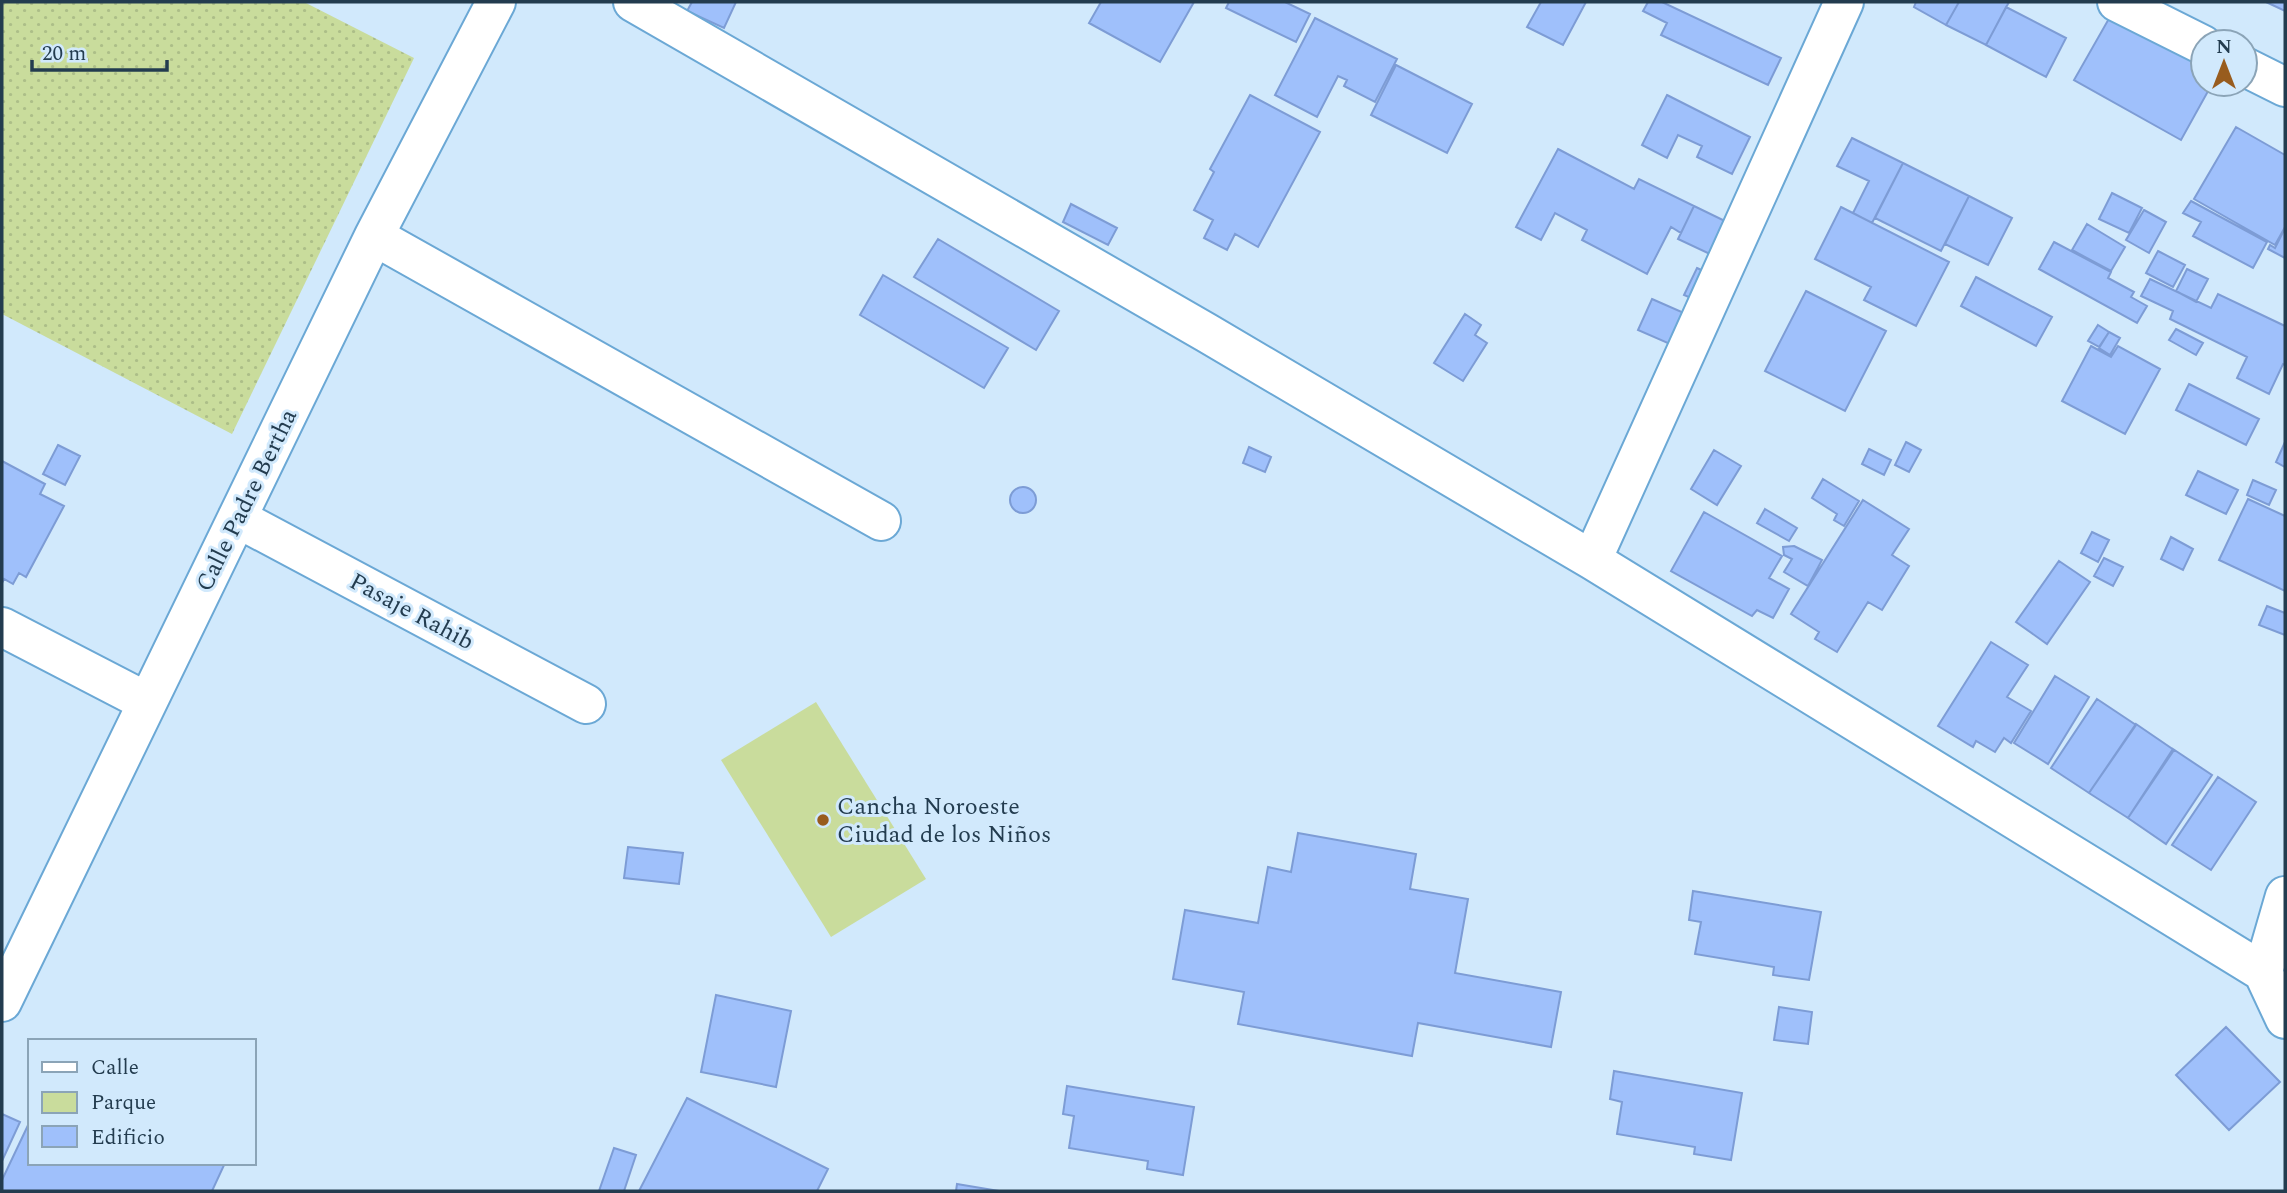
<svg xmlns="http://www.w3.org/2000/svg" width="2287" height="1193" font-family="Spectral,serif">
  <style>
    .grass { fill: url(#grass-dots) }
    .park { fill: #c9dc9c }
    .building { fill: #9fc0fb; stroke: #7d9cd5; stroke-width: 2 }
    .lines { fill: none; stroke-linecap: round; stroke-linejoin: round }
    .street-casing { stroke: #6ba8d5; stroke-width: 42 }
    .street { stroke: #fff; stroke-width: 38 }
    .poi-dot { fill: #985c1e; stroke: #d1e9fc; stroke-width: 2.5 }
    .labels { text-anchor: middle; stroke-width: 6; stroke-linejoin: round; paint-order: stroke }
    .street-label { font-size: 24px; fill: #233c4f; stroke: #d1e9fc }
    .poi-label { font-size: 24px; fill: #233c4f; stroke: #d1e9fc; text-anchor: start }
  </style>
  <defs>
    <pattern id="grass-dots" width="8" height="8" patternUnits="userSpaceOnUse" patternTransform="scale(1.75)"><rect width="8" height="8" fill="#c9dc9c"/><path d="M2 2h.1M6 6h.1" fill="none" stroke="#acbe88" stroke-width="1.8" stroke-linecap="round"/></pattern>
  </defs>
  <rect width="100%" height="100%" fill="#d1e9fc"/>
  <path class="grass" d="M 2,2 L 304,2 L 414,58 L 232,434 L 2,314 Z"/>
  <path class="park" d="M 816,702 L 926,879 L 831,937 L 721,760 Z"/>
  <path class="building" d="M 692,2 L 736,2 L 724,28 L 687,11 Z
    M 1101,2 L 1194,2 L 1160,62 L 1089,23 Z
    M 1229,2 L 1285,2 L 1310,14 L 1296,42 L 1226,8 Z
    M 1541,2 L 1586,2 L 1563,45 L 1527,27 Z
    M 1648,2 L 1662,2 L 1781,58 L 1768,85 L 1661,35 L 1667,23 L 1643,11 Z
    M 1916,2 L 1959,2 L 1946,25 L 1914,7 Z
    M 1959,2 L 2009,2 L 1986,45 L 1946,25 Z
    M 2266,2 L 2285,2 L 2285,11 Z
    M 2006,7 L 2066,38 L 2046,77 L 1986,45 Z
    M 2111,15 L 2203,66 L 2203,84 L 2212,84 L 2181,140 L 2074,80 Z
    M 1315,18 L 1397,59 L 1375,102 L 1344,86 L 1347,80 L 1338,76 L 1317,117 L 1275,95 Z
    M 1396,65 L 1472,104 L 1447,153 L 1371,115 Z
    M 1250,95 L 1320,132 L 1258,247 L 1235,234 L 1227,250 L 1204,238 L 1213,220 L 1194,210 L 1214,172 L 1210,169 Z
    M 1667,95 L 1750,137 L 1732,174 L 1697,157 L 1702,146 L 1678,135 L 1667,158 L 1642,145 Z
    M 2236,127 L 2285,155 L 2285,227 L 2275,245 L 2194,199 Z
    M 1852,138 L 1903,163 L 1872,223 L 1853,213 L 1869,181 L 1837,166 Z
    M 1558,149 L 1634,189 L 1639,179 L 1694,206 L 1681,233 L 1671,227 L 1647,274 L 1582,240 L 1587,230 L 1555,213 L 1541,240 L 1516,227 Z
    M 1903,163 L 1969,196 L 1941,251 L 1875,218 Z
    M 2112,193 L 2142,208 L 2129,233 L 2099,219 Z
    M 1969,196 L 2012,218 L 1988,265 L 1945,244 Z
    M 2191,201 L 2267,242 L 2253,268 L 2193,236 L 2201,222 L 2183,213 Z
    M 1071,204 L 1117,228 L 1108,245 L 1063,222 Z
    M 1694,206 L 1727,222 L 1712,255 L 1678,239 Z
    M 1841,207 L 1949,262 L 1916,326 L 1864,300 L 1871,287 L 1815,259 Z
    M 2144,210 L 2166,222 L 2149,253 L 2126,240 Z
    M 2087,224 L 2125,247 L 2111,271 L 2072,250 Z
    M 2285,228 L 2285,258 L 2268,249 L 2270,245 L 2275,248 Z
    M 938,239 L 1059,311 L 1036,350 L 914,277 Z
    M 2054,242 L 2111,272 L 2108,278 L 2134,292 L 2131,297 L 2147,306 L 2137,323 L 2039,269 Z
    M 2158,251 L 2185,265 L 2173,287 L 2146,273 Z
    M 1697,268 L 1710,274 L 1698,301 L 1684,295 Z
    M 2187,269 L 2208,279 L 2196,302 L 2176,291 Z
    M 883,275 L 1008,348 L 984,388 L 860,315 Z
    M 1976,277 L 2052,317 L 2036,346 L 1961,306 Z
    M 2150,279 L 2211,308 L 2218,294 L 2285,326 L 2285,365 L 2283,364 L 2269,394 L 2237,378 L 2247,357 L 2170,319 L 2173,311 L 2141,296 Z
    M 1806,291 L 1886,331 L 1845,411 L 1765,371 Z
    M 1652,299 L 1684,313 L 1670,344 L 1638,330 Z
    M 1465,314 L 1481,325 L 1475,335 L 1487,343 L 1463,381 L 1434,363 Z
    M 2098,325 L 2109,332 L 2099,347 L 2088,341 Z
    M 2176,329 L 2203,343 L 2196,355 L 2169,340 Z
    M 2109,332 L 2120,338 L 2110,355 L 2099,348 Z
    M 2091,346 L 2111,357 L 2118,346 L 2160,369 L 2125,434 L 2062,401 Z
    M 2189,384 L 2259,419 L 2246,445 L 2176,410 Z
    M 1906,442 L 1921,450 L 1909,472 L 1895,465 Z
    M 2285,442 L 2285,467 L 2276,462 Z
    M 58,445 L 80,456 L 65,485 L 43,474 Z
    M 1249,447 L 1271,457 L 1265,472 L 1243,463 Z
    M 1869,449 L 1891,460 L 1884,475 L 1862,464 Z
    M 1714,450 L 1741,466 L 1717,505 L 1691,489 Z
    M 2,461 L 45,484 L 40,494 L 64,506 L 26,577 L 19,573 L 13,584 L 4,579 L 2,583 Z
    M 2198,471 L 2238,490 L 2226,514 L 2186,495 Z
    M 1823,479 L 1859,501 L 1844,526 L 1834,520 L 1837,514 L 1812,498 Z
    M 2253,480 L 2276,490 L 2269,505 L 2247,495 Z
    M1010 500a13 13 0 1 1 26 0a13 13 0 1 1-26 0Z
    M 2248,499 L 2285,516 L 2285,591 L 2219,560 Z
    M 1863,500 L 1909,529 L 1892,555 L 1909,566 L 1882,610 L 1868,602 L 1837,652 L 1815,639 L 1819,632 L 1791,614 Z
    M 1765,509 L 1797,528 L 1789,541 L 1757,523 Z
    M 1704,512 L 1782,556 L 1769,578 L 1789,589 L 1773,618 L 1757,610 L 1752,616 L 1671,571 Z
    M 2092,532 L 2109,540 L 2098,562 L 2081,553 Z
    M 2171,537 L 2193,549 L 2183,570 L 2161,559 Z
    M 1794,546 L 1822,560 L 1808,586 L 1784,572 L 1792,559 L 1784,555 L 1783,547 Z
    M 2104,558 L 2123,567 L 2113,586 L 2094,576 Z
    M 2059,561 L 2090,582 L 2047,644 L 2016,622 Z
    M 2267,606 L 2285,613 L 2285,635 L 2259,625 Z
    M 1991,642 L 2028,665 L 2007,697 L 2031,711 L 2011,743 L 2004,738 L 1995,752 L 1976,741 L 1973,747 L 1938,726 Z
    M 2055,676 L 2089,697 L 2048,764 L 2014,743 Z
    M 2097,699 L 2136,725 L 2089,793 L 2051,768 Z
    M 2136,724 L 2174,750 L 2128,818 L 2089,793 Z
    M 2173,749 L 2212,775 L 2166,844 L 2128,818 Z
    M 2218,777 L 2256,802 L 2211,870 L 2172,845 Z
    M 1298,833 L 1416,854 L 1410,889 L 1468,899 L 1455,973 L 1561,992 L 1551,1047 L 1418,1023 L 1412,1056 L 1238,1024 L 1244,992 L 1173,979 L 1185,910 L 1258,923 L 1268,867 L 1291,872 Z
    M 628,847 L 683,853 L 679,884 L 624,878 Z
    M 1693,891 L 1821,912 L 1809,980 L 1773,975 L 1774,967 L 1695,954 L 1701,922 L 1689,920 Z
    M 716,995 L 791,1011 L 776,1087 L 701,1072 Z
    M 1779,1007 L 1812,1012 L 1808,1044 L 1774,1040 Z
    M 2226,1027 L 2280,1082 L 2229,1130 L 2176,1075 Z
    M 1614,1071 L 1742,1093 L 1731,1160 L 1694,1154 L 1695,1147 L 1617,1134 L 1622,1102 L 1610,1099 Z
    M 1067,1086 L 1194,1107 L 1183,1175 L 1147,1169 L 1148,1161 L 1069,1148 L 1074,1116 L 1063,1114 Z
    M 687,1098 L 828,1169 L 817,1191 L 639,1191 Z
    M 2,1114 L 20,1122 L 2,1161 Z
    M 30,1121 L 30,1163 L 225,1163 L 212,1191 L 2,1191 L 2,1180 Z
    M 614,1148 L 636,1155 L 624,1191 L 599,1191 Z
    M 957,1184 L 999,1191 L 956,1191 Z"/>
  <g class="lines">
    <defs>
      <path id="street" d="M 633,2 L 1207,333 L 1592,560 L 2263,972 L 2285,1019
        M 2117,2 L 2203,45
        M 2245,67 L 2285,87
        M 374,236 L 881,521
        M 237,518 L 586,704
        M 1592,560 L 1844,2
        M 2,627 L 147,702
        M 2263,972 L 2285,896
        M 2,1002 L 374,236 L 496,2"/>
    </defs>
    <use href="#street" class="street-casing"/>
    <use href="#street" class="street"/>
  </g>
  <circle class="poi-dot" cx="823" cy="820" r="7"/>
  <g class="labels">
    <g class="street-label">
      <text transform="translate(246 500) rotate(-64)" y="8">Calle Padre Bertha</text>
      <text transform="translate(412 611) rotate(28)" y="8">Pasaje Rahib</text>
    </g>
    <g class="poi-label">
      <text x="837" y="814">Cancha Noroeste<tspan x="837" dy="28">Ciudad de los Niños</tspan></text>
    </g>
  </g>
  <rect width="2287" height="1193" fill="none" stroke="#233c4f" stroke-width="7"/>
  <rect x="28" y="1039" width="228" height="126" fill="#d1e9fc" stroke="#8ba4b7" stroke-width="2"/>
  <rect x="42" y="1062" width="35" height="10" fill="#ffffff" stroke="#8ba4b7" stroke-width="2"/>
  <text x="91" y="1074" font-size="21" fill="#233c4f">Calle</text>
  <rect x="42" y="1092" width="35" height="21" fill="#c9dc9c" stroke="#8ba4b7" stroke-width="2"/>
  <text x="91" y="1109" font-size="21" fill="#233c4f">Parque</text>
  <rect x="42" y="1126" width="35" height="21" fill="#9fc0fb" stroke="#8ba4b7" stroke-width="2"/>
  <text x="91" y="1144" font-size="21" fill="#233c4f">Edificio</text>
  <g transform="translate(2224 63)"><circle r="33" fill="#d1e9fc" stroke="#8ba4b7" stroke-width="2"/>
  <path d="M0-5L12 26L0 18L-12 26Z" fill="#985c1e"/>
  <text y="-10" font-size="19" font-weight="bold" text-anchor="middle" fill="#233c4f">N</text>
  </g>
  <path d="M32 60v10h135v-10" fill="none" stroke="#233c4f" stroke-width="3.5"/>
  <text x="42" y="60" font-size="21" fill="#233c4f" stroke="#d1e9fc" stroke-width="5" paint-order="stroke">20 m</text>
</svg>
